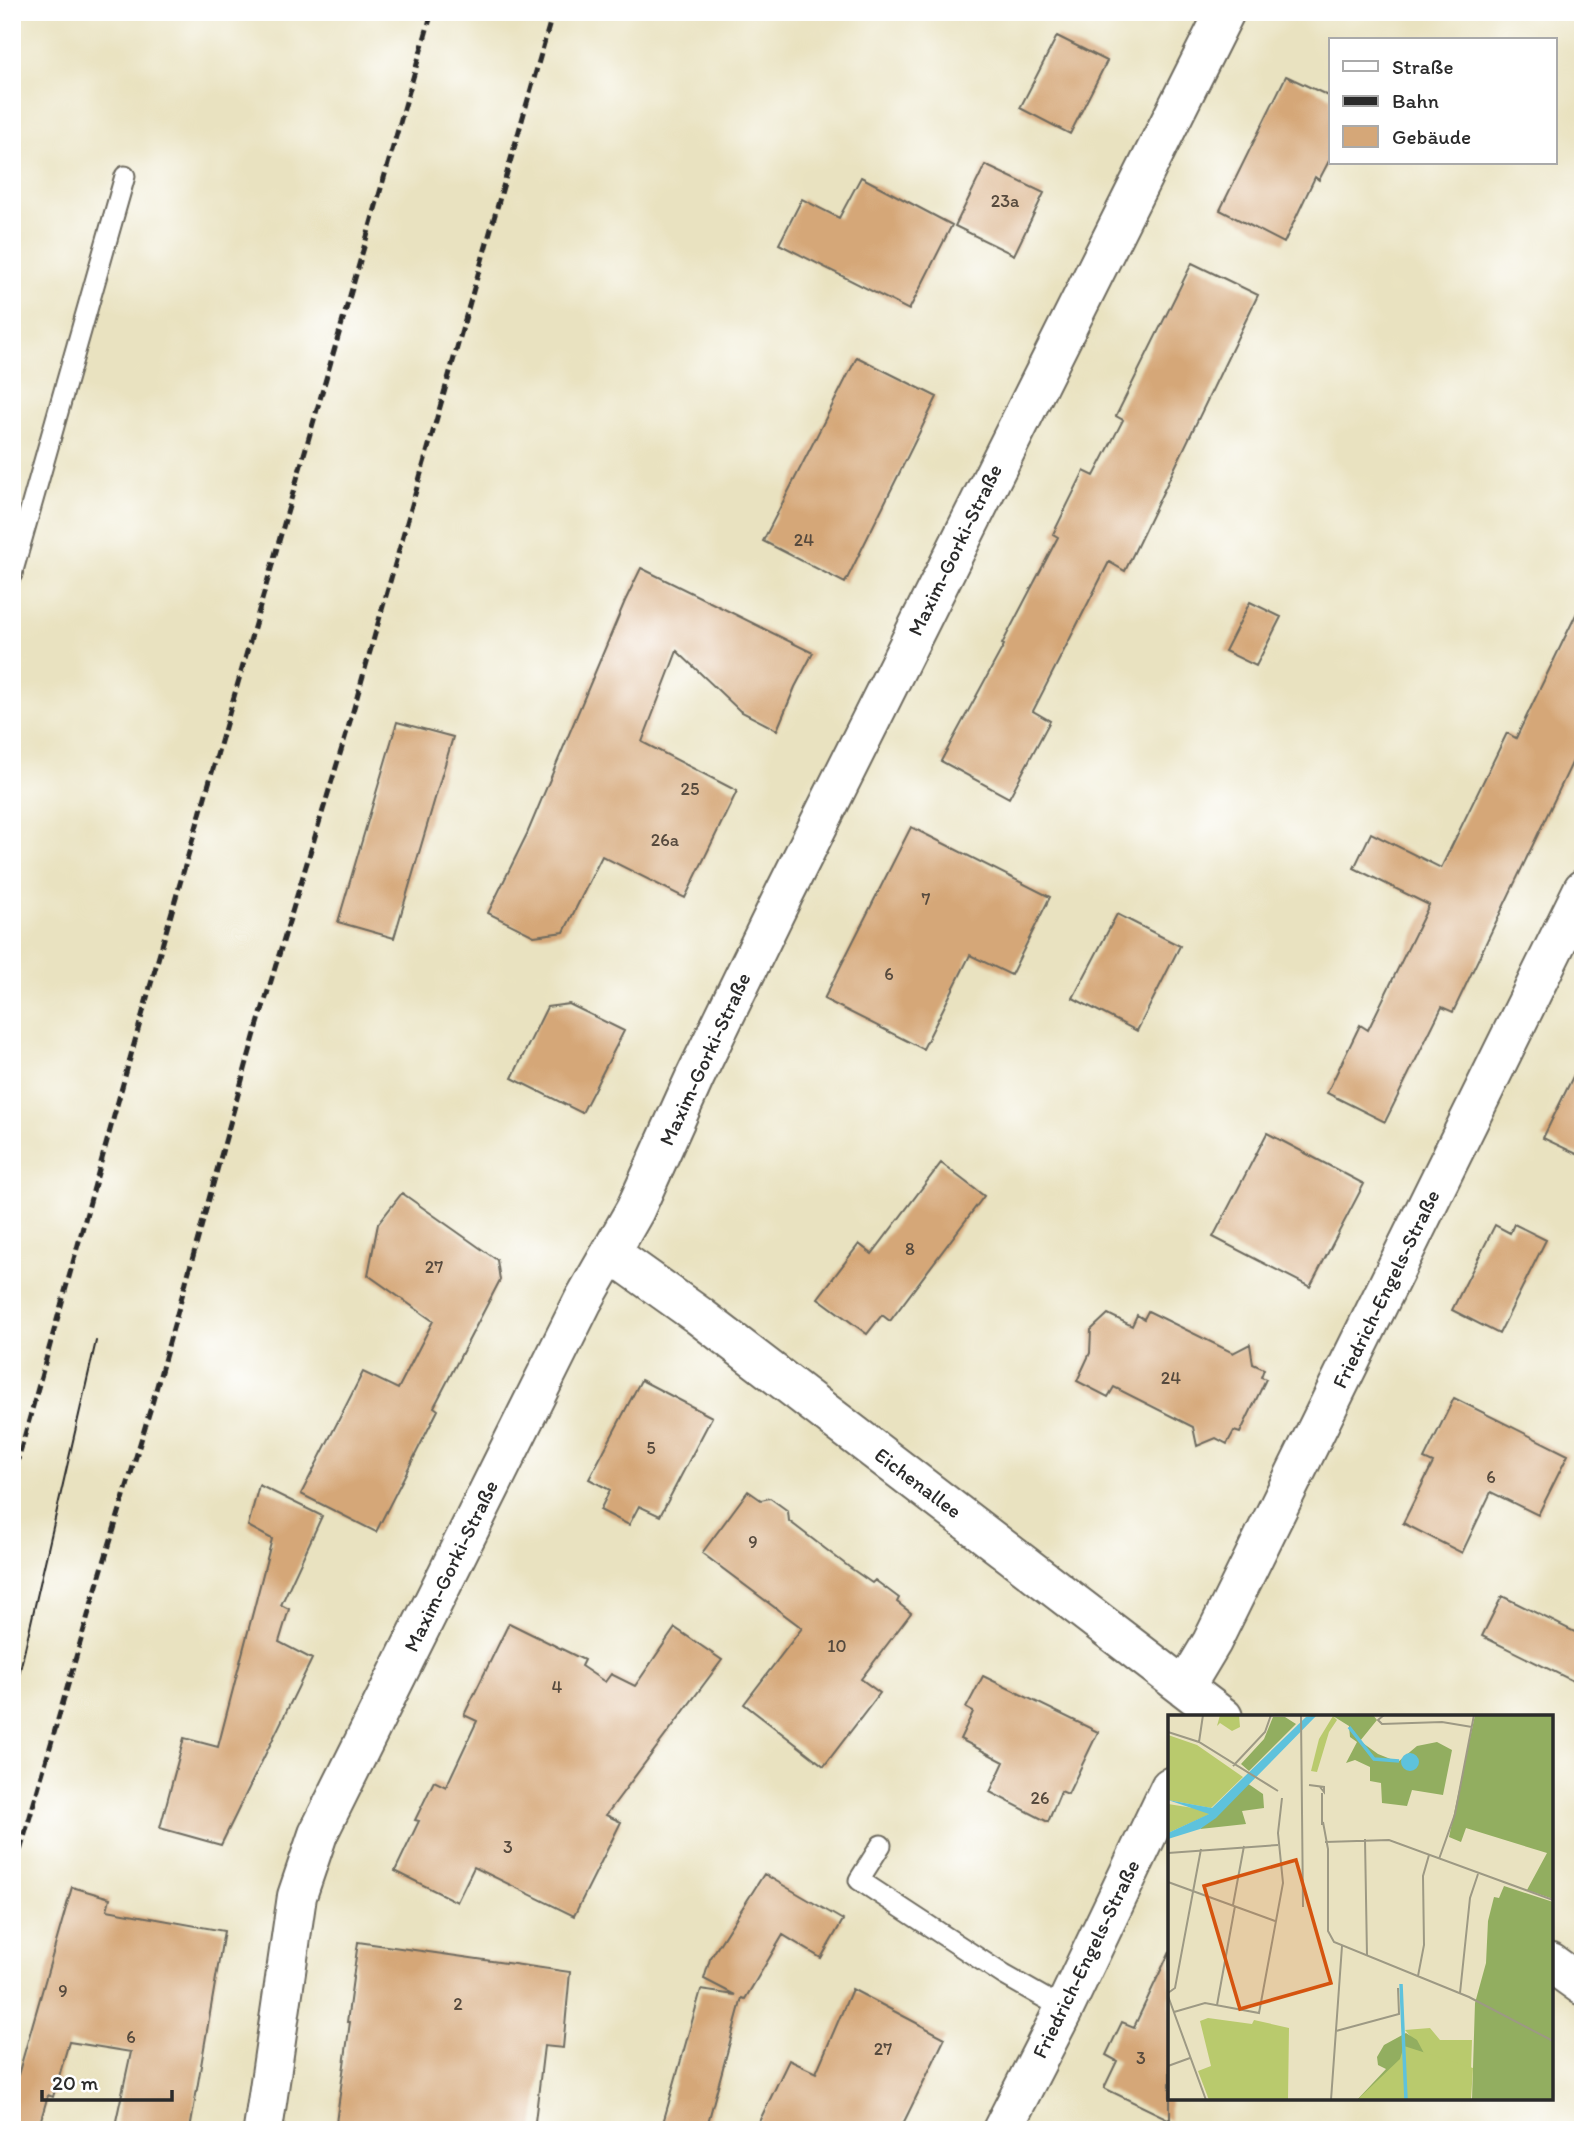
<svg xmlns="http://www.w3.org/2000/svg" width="1595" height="2142" font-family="Itim,sans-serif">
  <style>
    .building { fill: #d5a778 }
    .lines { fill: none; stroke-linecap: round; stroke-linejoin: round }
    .service-casing { stroke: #6e6b5f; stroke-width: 23 }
    .minor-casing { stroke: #6e6b5f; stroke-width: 42 }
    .service { stroke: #fff; stroke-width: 19 }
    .minor { stroke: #fff; stroke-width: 38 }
    .tram { stroke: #2b2b2b; stroke-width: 2 }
    .rail { stroke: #2b2b2b; stroke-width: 5; stroke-dasharray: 10 5; stroke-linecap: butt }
    .labels { text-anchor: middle; stroke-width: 6; stroke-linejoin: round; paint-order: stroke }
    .number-label { font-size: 18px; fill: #564a3e }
    .street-label { font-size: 21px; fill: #2b2b2b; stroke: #fff }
    .inset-river { fill: none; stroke: #5ec2dc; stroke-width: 3.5 }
    .inset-road { fill: none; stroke: #9d9984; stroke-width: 2 }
    .view { fill: #d5540f; fill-opacity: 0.15; stroke: #d5540f; stroke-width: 3.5 }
    .inset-edge { fill: none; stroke: #2b2b2b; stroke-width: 3.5 }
  </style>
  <rect width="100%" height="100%" fill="#fff"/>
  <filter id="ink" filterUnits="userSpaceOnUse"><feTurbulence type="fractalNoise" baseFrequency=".0143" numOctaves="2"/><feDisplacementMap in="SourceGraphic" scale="14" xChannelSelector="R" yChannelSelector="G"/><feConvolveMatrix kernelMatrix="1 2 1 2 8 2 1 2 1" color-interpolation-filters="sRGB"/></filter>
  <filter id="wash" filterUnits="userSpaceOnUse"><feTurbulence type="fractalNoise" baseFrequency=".00686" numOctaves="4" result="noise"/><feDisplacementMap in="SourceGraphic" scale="28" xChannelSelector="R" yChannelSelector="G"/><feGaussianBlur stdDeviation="1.57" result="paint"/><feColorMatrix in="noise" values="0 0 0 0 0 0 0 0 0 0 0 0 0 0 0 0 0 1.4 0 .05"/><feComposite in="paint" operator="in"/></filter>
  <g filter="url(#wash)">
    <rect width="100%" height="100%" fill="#e9e2c0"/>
    <g id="blocks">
      <path class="building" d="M 1057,36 L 1107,61 L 1070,134 L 1020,108 Z
        M 1286,76 L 1331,97 L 1331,157 L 1319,180 L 1315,177 L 1284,243 L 1220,210 Z
        M 985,165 L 1044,193 L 1014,255 L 955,226 Z
        M 861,177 L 952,225 L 909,310 L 779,244 L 802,199 L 839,218 Z
        M 1192,263 L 1258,295 L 1125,571 L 1109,562 L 1033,711 L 1050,721 L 1009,798 L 941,761 L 1004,645 L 1002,644 L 1058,537 L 1053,534 L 1084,471 L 1094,476 L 1123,420 L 1116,416 Z
        M 857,357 L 937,397 L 845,583 L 763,541 Z
        M 641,568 L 813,653 L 795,687 L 777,730 L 740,711 L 677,651 L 642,742 L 737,791 L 685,898 L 602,856 L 564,932 L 534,936 L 488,913 L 527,834 L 625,601 Z
        M 1583,600 L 1583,740 L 1453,1012 L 1442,1007 L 1385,1122 L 1327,1093 L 1360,1025 L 1368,1030 L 1429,905 L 1354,868 L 1371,833 L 1441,868 L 1507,733 L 1516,738 Z
        M 1250,602 L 1281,617 L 1256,666 L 1225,651 Z
        M 397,722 L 453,737 L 394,938 L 338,922 Z
        M 911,827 L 1050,897 L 1011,975 L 970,955 L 923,1049 L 824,999 Z
        M 1117,914 L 1180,946 L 1137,1031 L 1073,998 Z
        M 569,1004 L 624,1031 L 582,1113 L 512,1078 L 547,1007 Z
        M 1583,1056 L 1583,1157 L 1543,1138 Z
        M 1267,1133 L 1364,1184 L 1310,1287 L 1213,1237 Z
        M 941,1163 L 984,1196 L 890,1321 L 882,1315 L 867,1334 L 818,1298 L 859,1244 L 872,1254 Z
        M 402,1193 L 497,1260 L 500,1280 L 434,1407 L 438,1410 L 376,1532 L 301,1494 L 363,1372 L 398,1389 L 433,1321 L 368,1275 L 378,1224 Z
        M 1514,1224 L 1546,1240 L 1499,1334 L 1452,1310 L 1495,1225 L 1510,1233 Z
        M 1148,1311 L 1233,1353 L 1250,1344 L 1253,1364 L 1264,1369 L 1261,1377 L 1266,1379 L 1240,1433 L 1234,1431 L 1227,1444 L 1216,1438 L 1197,1446 L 1193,1427 L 1114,1387 L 1108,1397 L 1077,1381 L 1090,1353 L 1091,1330 L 1108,1314 L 1132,1326 L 1137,1315 L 1144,1319 Z
        M 641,1380 L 712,1417 L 660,1516 L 639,1506 L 629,1525 L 600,1510 L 610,1490 L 589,1479 Z
        M 1454,1398 L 1568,1455 L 1538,1515 L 1491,1492 L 1462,1553 L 1403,1523 L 1433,1463 L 1424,1459 Z
        M 259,1485 L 322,1516 L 281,1605 L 289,1609 L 279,1642 L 312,1659 L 221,1845 L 160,1828 L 184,1738 L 218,1747 L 272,1539 L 248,1526 Z
        M 748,1491 L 761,1500 L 770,1498 L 788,1511 L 789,1521 L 849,1567 L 872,1583 L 875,1580 L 899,1598 L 897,1602 L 911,1613 L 861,1679 L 880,1693 L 824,1766 L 744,1704 L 802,1628 L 702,1553 Z
        M 1502,1596 L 1583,1636 L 1583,1686 L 1482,1636 Z
        M 509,1623 L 584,1660 L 581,1666 L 605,1682 L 611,1674 L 635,1686 L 675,1628 L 722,1660 L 606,1815 L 621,1822 L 574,1916 L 474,1867 L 457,1902 L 395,1871 L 419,1821 L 415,1820 L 434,1781 L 446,1787 L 477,1721 L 464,1715 Z
        M 983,1676 L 1098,1732 L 1068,1794 L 1061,1791 L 1048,1822 L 990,1792 L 1004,1762 L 960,1739 L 973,1712 L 966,1708 Z
        M 764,1874 L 843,1920 L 821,1958 L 783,1935 L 745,1999 L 742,1998 L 706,2130 L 661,2130 L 701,1990 L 735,1995 L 704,1979 L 710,1959 Z
        M 72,1887 L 110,1898 L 107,1910 L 224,1931 L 190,2130 L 117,2130 L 118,2122 L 116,2121 L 131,2052 L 69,2042 L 53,2097 L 48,2095 L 38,2130 L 12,2130 L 12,2096 Z
        M 358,1942 L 570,1972 L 563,2048 L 544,2046 L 534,2130 L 335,2130 L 350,2022 L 347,2022 Z
        M 1170,1951 L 1170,2120 L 1104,2088 L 1117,2061 L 1106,2055 L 1122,2022 L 1134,2027 Z
        M 852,1989 L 945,2038 L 900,2130 L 755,2130 L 789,2060 L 816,2073 Z"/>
    </g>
  </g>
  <g filter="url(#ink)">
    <use href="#blocks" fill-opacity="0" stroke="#6e6b5f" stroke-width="2"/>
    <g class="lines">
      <defs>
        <path id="service" d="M 12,574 L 125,176
          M 881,1845 L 859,1880 L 1004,1975 L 1064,2009"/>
        <path id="minor" d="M 611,1253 L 698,1315 L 1223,1717
          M 1185,1687 L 1212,1642 L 1583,889
          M 1551,1963 L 1583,1986
          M 263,2130 L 297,1896 L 318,1834 L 583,1301 L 635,1210 L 695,1077 L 784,894 L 1225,12
          M 1002,2130 L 1064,2009 L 1170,1787"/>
      </defs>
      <use href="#service" class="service-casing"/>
      <use href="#minor" class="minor-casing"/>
      <use href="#service" class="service"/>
      <use href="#minor" class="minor"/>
      <path class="tram" d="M 12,1705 L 96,1341"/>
      <path class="rail" d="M 12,1481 L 150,987 L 432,12
        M 12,1879 L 91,1605 L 152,1404 L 254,1037 L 351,718 L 553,12"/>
    </g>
  </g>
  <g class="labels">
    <g class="number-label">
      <text x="1005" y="207">23a</text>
      <text x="804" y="546">24</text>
      <text x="690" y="795">25</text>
      <text x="665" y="846">26a</text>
      <text x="926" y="905">7</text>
      <text x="889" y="980">6</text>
      <text x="910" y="1255">8</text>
      <text x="434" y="1273">27</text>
      <text x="1171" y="1384">24</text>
      <text x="651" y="1454">5</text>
      <text x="1491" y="1483">6</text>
      <text x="753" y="1548">9</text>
      <text x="837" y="1652">10</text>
      <text x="557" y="1693">4</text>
      <text x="1040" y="1804">26</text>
      <text x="508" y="1853">3</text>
      <text x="63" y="1997">9</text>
      <text x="458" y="2010">2</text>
      <text x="131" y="2043">6</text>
      <text x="883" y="2055">27</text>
      <text x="1141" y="2064">3</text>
    </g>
    <g class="street-label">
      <text transform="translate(955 550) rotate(-64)" y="7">Maxim-Gorki-Straße</text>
      <text transform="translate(705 1059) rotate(-65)" y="7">Maxim-Gorki-Straße</text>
      <text transform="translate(1386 1289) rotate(-64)" y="7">Friedrich-Engels-Straße</text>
      <text transform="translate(918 1483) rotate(37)" y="7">Eichenallee</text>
      <text transform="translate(451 1566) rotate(-64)" y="7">Maxim-Gorki-Straße</text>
      <text transform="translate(1086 1959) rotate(-64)" y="7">Friedrich-Engels-Straße</text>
    </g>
  </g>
  <g transform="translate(1168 1715)">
    <rect width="385" height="385" fill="#e9e2c0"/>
    <path d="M 165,1 L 169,5 L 161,17 L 149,57 L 143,56 L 151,24 ZM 262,313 L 272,325 L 304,325 L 302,385 L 255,354 L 253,333 L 237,315 Z" fill="#b9ca6d"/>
    <path d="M 205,0 L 209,5 L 192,26 L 210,39 L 230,47 L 249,31 L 269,27 L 284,35 L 275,80 L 244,75 L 239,91 L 214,88 L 213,68 L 202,66 L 202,52 L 187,45 L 178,48 L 189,27 L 182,22 L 181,11 L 165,1 ZM 307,0 L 385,0 L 385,184 L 359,175 L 379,138 L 298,113 L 293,127 L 281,122 ZM 105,2 L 117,2 L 128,9 L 81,56 L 73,49 L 96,24 ZM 79,68 L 95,79 L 96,93 L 74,96 L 78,109 L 32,114 ZM 336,171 L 385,187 L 385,385 L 304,385 L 307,288 L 318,248 L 320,206 L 326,182 L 331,183 ZM 238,318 L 249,325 L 281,385 L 189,385 L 218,354 L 210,350 L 209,342 L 216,330 Z" fill="#92ae60"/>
    <path d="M 0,20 L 29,30 L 75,62 L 43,93 L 0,85 ZM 0,89 L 38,95 L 42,99 L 0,118 ZM 236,331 L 305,353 L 303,385 L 189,385 L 232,344 Z" fill="#b9ca6d"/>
    <path d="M 52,0 L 71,0 L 72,12 L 64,16 L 52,8 L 49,11 ZM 40,303 L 84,309 L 86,305 L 121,313 L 120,385 L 41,385 L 30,356 L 43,351 L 32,306 Z" fill="#b9ca6d"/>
    <path d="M 149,0 L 48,103 L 32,114 L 0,124 L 0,118 L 41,99 L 0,85 L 44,93 L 138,2 ZM233 47a9 9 0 1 1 18 0a9 9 0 1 1-18 0Z" fill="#5ec2dc"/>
    <path class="inset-river" d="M 181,12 L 206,44 L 231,46M 233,269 L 238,385"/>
    <path class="inset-road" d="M 133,0 L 135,192M 216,0 L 210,5 L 214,9 L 274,7 L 304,12M 0,17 L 31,27 L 110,76M 31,27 L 35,0M 65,51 L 97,17 L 103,0M 141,70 L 156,72 L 156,77 L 152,72M 154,78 L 154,110M 155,107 L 160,134 L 160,216 L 166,227 L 301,282 L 385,326M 197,124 L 199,241M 157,127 L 221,125 L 385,185M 0,138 L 110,130M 271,144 L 287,99 L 306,0M 0,167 L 107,206M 65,190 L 76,131M 250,261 L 256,230 L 255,161 L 261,140M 0,278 L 7,273 L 33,134M 292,278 L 302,183 L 310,159M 0,281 L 38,385M 49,290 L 67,191M 6,297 L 37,288 L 91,298 L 115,168 L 110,118 L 114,83M 168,316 L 231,299 L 230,273M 0,351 L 22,343M 163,385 L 174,231"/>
    <path class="view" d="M 128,145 L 163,268 L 72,294 L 36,171 Z"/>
    <rect width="385" height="385" class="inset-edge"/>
  </g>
  <rect width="1595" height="2142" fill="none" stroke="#fff" stroke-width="42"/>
  <rect x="1329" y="38" width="228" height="126" fill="#ffffff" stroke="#aaaaaa" stroke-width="2"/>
  <rect x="1343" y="61" width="35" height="10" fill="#ffffff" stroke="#aaaaaa" stroke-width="2"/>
  <text x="1392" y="74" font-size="21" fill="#2b2b2b">Straße</text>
  <rect x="1343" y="96" width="35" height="10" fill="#2b2b2b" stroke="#aaaaaa" stroke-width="2"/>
  <text x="1392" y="108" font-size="21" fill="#2b2b2b">Bahn</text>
  <rect x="1343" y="126" width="35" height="21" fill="#d5a778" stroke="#aaaaaa" stroke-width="2"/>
  <text x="1392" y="144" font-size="21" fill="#2b2b2b">Gebäude</text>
  <path d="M42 2090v10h130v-10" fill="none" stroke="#2b2b2b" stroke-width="3.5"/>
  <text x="52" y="2090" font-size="21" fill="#2b2b2b" stroke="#ffffff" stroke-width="5" paint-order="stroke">20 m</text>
</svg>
